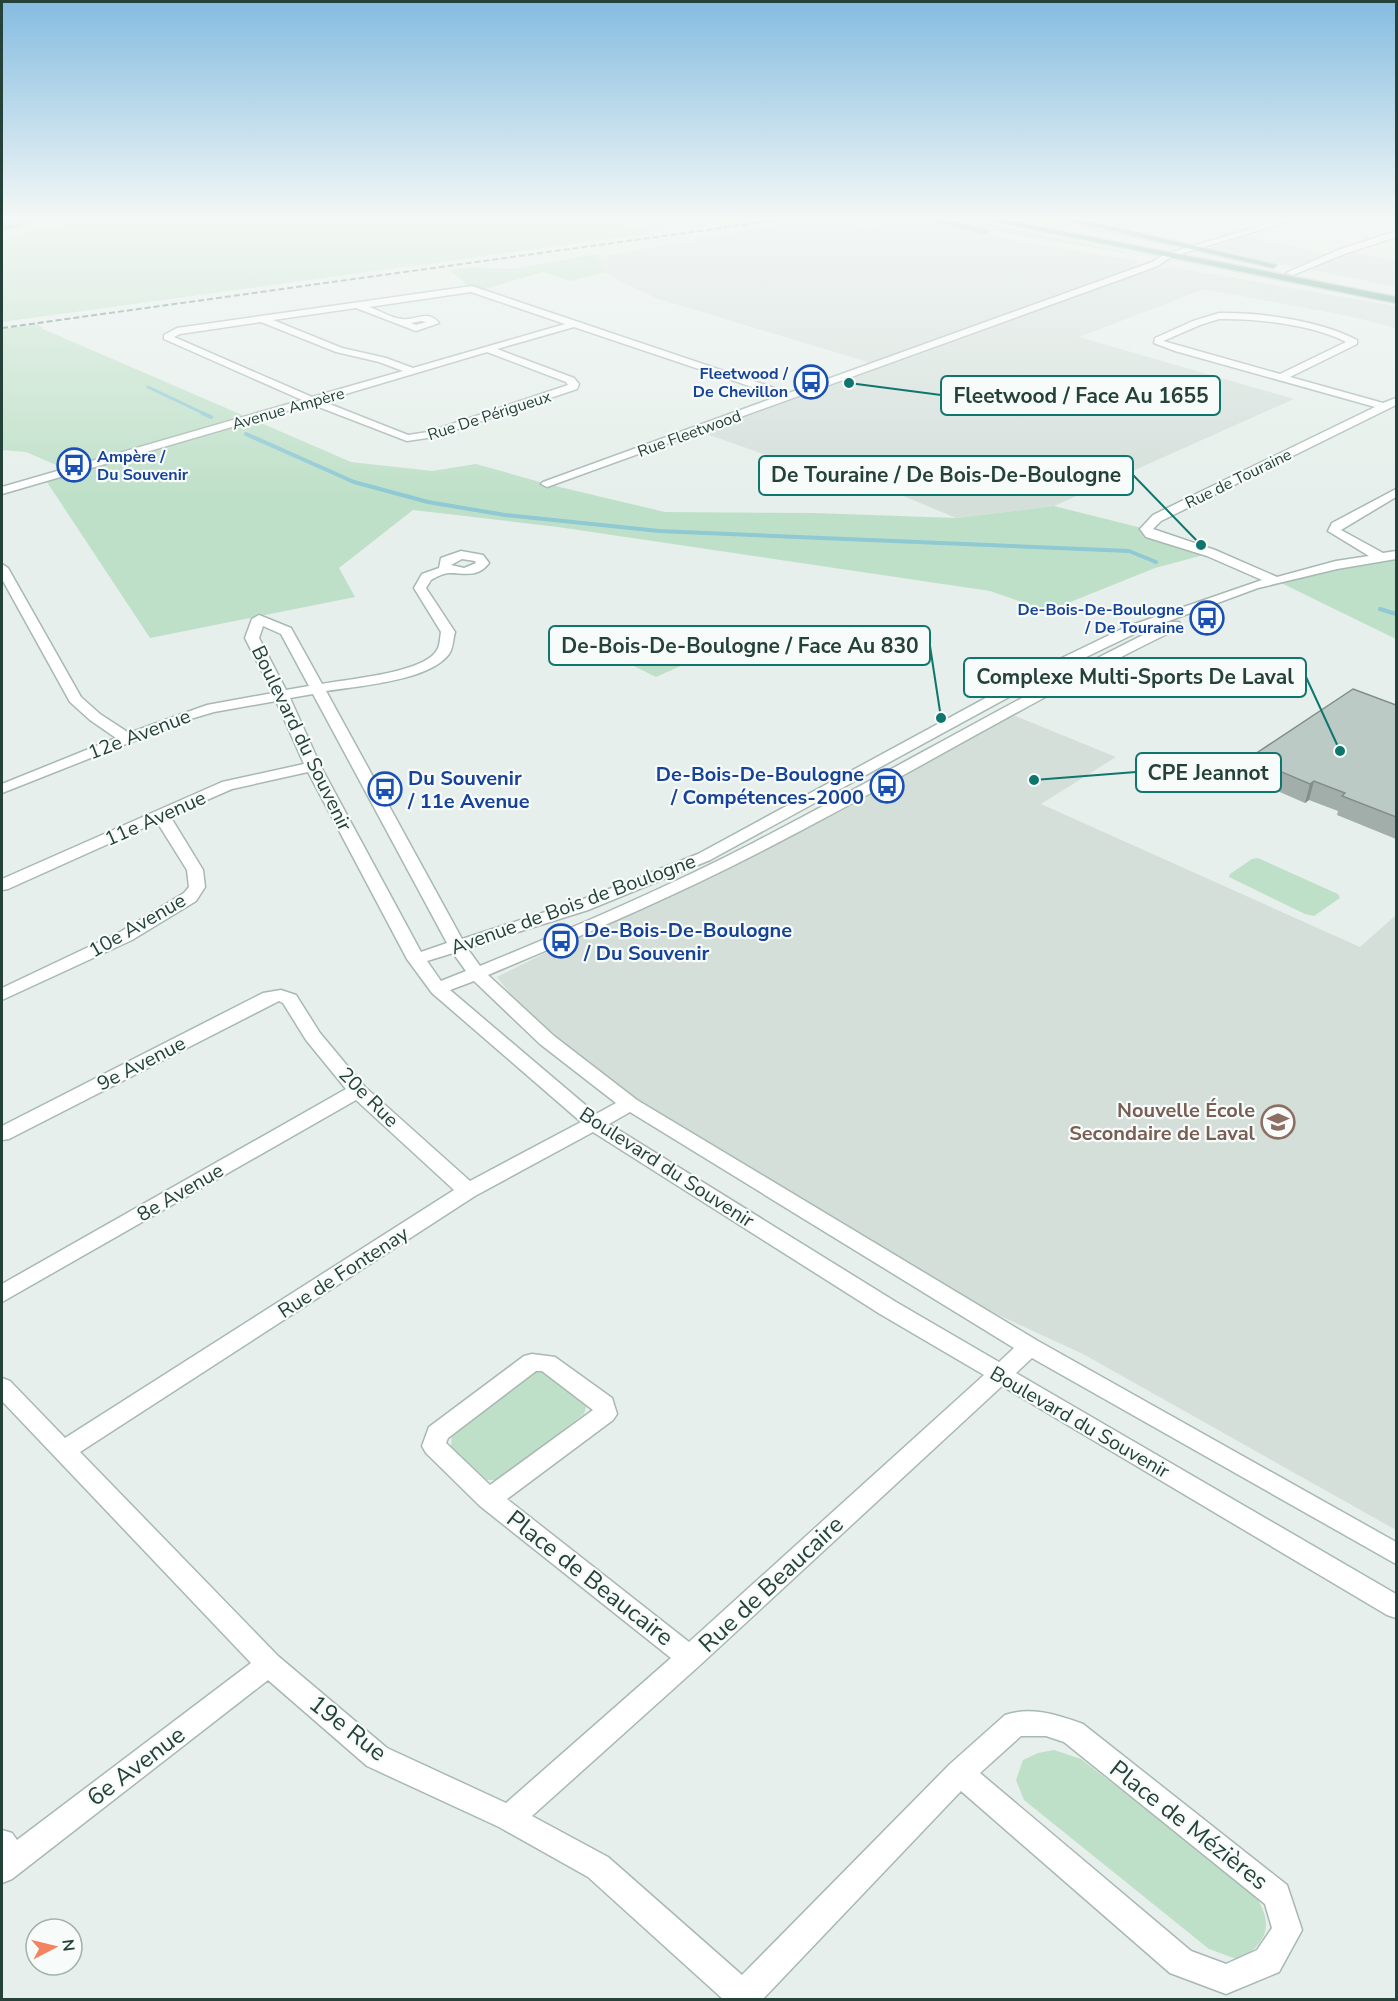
<svg xmlns="http://www.w3.org/2000/svg" width="1398" height="2001" viewBox="0 0 1398 2001" font-family="'Nunito Sans',sans-serif">
<rect width="100%" height="100%" fill="#e6efeb"/>
<!-- built -->
<g fill="#d4dfda">
<polygon points="2,216 88,216 90,217 2,236"/>
<polygon points="603,216 765,216 652,232"/>
<polygon points="1075,216 1167,216 1131,229"/>
<polygon points="907,217 1013,240 1138,261 1134,265 1156,270 1171,267 1396,306 1396,328 1349,316 1204,289 1079,337 1294,399 1054,506 956,518 808,456 786,462 695,430 874,364 656,298 614,278 606,272 599,257 754,229 832,218 868,229"/>
<polygon points="1242,236 1282,244 1328,254 1294,267 1212,248"/>
<polygon points="1353,252 1396,261 1396,287 1312,270 1317,266"/>
<polygon points="1003,711 1116,757 1041,804 1360,947 1396,915 1396,1530 1083,1354 959,1297 630,1104 547,1040 497,977 759,847"/>
</g>
<!-- green -->
<g fill="#bfe0c8">
<polygon points="139,216 601,216 653,233 2,322 2,238 80,220"/>
<polygon points="927,216 952,216 1152,257 1015,235"/>
<polygon points="1022,216 1045,216 1174,244 1170,246"/>
<polygon points="597,254 606,272 570,281 543,272 485,289 468,286 450,270 474,267 512,269"/>
<polygon points="38,324 43,329 351,462 432,471 476,464 547,484 665,512 815,513 956,518 1054,506 1146,529 1211,553 1155,568 1048,611 990,591 558,527 413,510 339,568 355,597 150,638 45,479 70,471 26,452 2,450 2,329"/>
<polygon points="1396,555 1396,639 1277,581 1380,557"/>
<polygon points="679,637 712,652 656,677 624,661"/>
<polygon points="1258,858 1338,894 1340,898 1314,916 1305,914 1229,877 1230,874 1252,859"/>
<polygon points="544,1370 587,1404 584,1414 499,1480 487,1480 451,1447 452,1434 532,1373"/>
<path d="M1054,1750L1081,1759L1253,1891C1273,1923 1271,1940 1239,1960L1209,1949L1024,1800L1016,1780L1023,1760L1038,1753Z"/>
</g>
<g fill="none" stroke-linecap="round" stroke-linejoin="round">
<!-- stream-far1 -->
<polyline stroke="#8ec9d4" stroke-width="3" points="148,387 205,414"/>
<!-- stream -->
<g stroke="#8ec9d4" stroke-width="4">
<polyline points="202,413 211,417"/>
<polyline points="246,434 354,482 428,502 505,515 659,531 1129,551 1156,562"/>
<polyline points="1380,609 1396,614"/>
</g>
<defs>
<g id="minor">
<polygon points="1294,216 1307,216 1180,254 1173,252"/>
<polygon points="1396,231 1396,237 1344,254 1293,275 1286,273 1338,250"/>
<path d="M1165,254L1172,256L1158,266L547,487L541,484L543,482L779,396L574,327L497,349L574,378L579,384L577,389L434,437L407,441L311,404L2,494V487L302,400L164,339V335L177,328L472,286L789,393L1152,262ZM471,292L565,324L413,368L386,358L342,348L273,320L356,308L416,331L439,323C427,309 416,321 402,319C391,318 379,310 369,307ZM421,321L427,322L416,325L411,323ZM261,322L336,352L379,362L403,371L312,397L174,337L180,334ZM487,352L566,382L568,385L428,432L408,435L322,401Z"/>
<path d="M1219,313C1260,312 1321,321 1357,340V344L1290,377L1383,403L1396,398V405L1161,521L1153,529L1215,550L1277,577L1336,561L1369,556L1328,531L1332,523L1396,489V497L1341,530L1383,553L1396,551V559L1337,569L1258,588L1136,633L1051,674L710,860L588,910L467,948L480,966C572,928 664,889 753,843C892,771 1028,691 1169,622H1179L1181,625L1179,628C1037,697 902,779 762,851C673,897 581,936 488,975L554,1036L637,1100L1038,1341L1396,1542V1564L1032,1358L1016,1373L1396,1594V1618L1387,1615L1002,1386L699,1666L532,1816L608,1857L742,1975L950,1764L1005,1715C1031,1706 1058,1715 1083,1724L1287,1885L1302,1930L1279,1972L1226,1994L1170,1973L961,1791L762,2000H724L588,1877L499,1827L367,1766L268,1680L12,1879L2,1883V1830L12,1833L17,1840L251,1663L2,1401V1378L10,1381L65,1438L454,1190L356,1100L2,1302V1284L346,1089L306,1040L283,1003L279,1001L9,1139L2,1140V1126L263,993L281,990L296,995L320,1033L365,1087L470,1181L581,1122L432,993L407,959L308,772L232,789L170,816L203,870L205,887L196,901L132,940L2,1000V988L120,932L184,893L189,887L187,870L157,822L8,889L2,890V879L222,782L304,764L276,701L214,712L187,720L2,793V784L116,738L90,720L70,702L2,579V564L8,568L81,697L100,714L129,733L207,705L273,693L245,638L252,619L259,615L291,628L322,684C347,679 425,673 437,650C440,646 440,637 441,632L414,588L422,574L439,568L441,558L461,551L483,555L489,563C478,578 465,573 449,573C444,573 436,577 431,580L426,588L455,632C453,639 453,649 449,654C429,681 358,686 326,691L462,939L576,902L698,854L1041,668L1126,627L1262,580L1207,556L1146,537L1140,529L1153,515L1375,407L1175,351L1154,343L1155,338L1193,321ZM1219,319C1256,318 1314,325 1346,342L1280,374L1163,341L1200,325ZM462,559L475,561L476,563L464,568L451,565ZM263,626L281,634L309,686L286,690L259,638ZM313,694L447,943L421,952L321,767L290,698ZM453,953L466,971L441,981L427,961ZM474,981L540,1044L616,1103L596,1114L450,990ZM630,1112L1014,1348L999,1362L896,1302L609,1124ZM593,1132L880,1314L984,1375L689,1642L507,1499L613,1420L617,1414L612,1398L555,1357L532,1354L524,1356L429,1427L422,1446L426,1453L480,1506L671,1658L506,1803L387,1748L278,1656L80,1452L475,1196ZM536,1371H542L593,1410L490,1485L446,1443L448,1438ZM1021,1736H1046L1064,1742L1265,1904L1272,1928L1257,1950L1226,1964L1191,1951L980,1773Z"/>
</g>
<g id="major">
<polygon points="914,216 930,216 990,231 986,234"/>
<polygon points="967,216 984,216 1396,297 1396,303"/>
<polygon points="1049,216 1065,216 1277,265 1273,268"/>
</g>
</defs>
<!-- minor casing -->
<use href="#minor" stroke="#a8b8b2" stroke-width="3"/>
<!-- major casing -->
<use href="#major" stroke="#c2cac8" stroke-width="3"/>
<!-- minor -->
<use href="#minor" fill="#fff" fill-rule="evenodd"/>
<!-- major -->
<use href="#major" fill="#6aa596" fill-rule="evenodd"/>
<!-- rail -->
<polyline stroke="#5f7d75" stroke-width="2" stroke-dasharray="6 3" stroke-linecap="butt" points="2,328 807,216"/>
</g>
<!-- wall -->
<polygon fill="#a1aea9" points="1396,705 1396,839 1337,815 1338,811 1309,800 1305,803 1245,777 1249,758"/>
<!-- shaded-wall -->
<g fill="#838d89">
<polygon points="23,216 38,216 39,222 2,231 2,221"/>
<polygon points="1314,781 1309,800 1305,803 1310,784"/>
</g>
<!-- building -->
<g fill="#bbcac4" stroke="#838d89" stroke-width="1.5">
<polygon points="2,216 23,216 2,221"/>
<polygon points="1353,689 1396,705 1396,817 1342,796 1345,793 1314,781 1310,784 1249,758"/>
</g>
<!-- sky -->
<linearGradient id="sky" x2="0" y2="1"><stop stop-color="#84bce0"/><stop offset="0.44" stop-color="#f4f8f6"/><stop offset="1" stop-color="#f4f8f6" stop-opacity="0"/></linearGradient>
<rect width="1398" height="496" fill="url(#sky)"/>
<!-- icons -->
<defs>
<symbol id="bus-ring" viewBox="-11 -11 22 22"><circle r="9.5" fill="#f7fbf9" stroke="#1a4fb4" stroke-width="1.5"/><path d="M-5-6H5V4H4V6H2V4H-2V6H-4V4H-5ZM-3.5-4V0h7V-4ZM-3.5 1.2v1.5H-2V1.2ZM2 1.2v1.5H3.5V1.2Z" fill="#1a4fb4"/></symbol>
<symbol id="school-ring" viewBox="-11 -11 22 22"><circle r="9.5" fill="#f7fbf9" stroke="#8d6e63" stroke-width="1.5"/><path d="M0-5L7-2L0 1L-7-2ZM-4 1L0 2.5L4 1V4Q0 6-4 4Z" fill="#8d6e63"/></symbol>
</defs>
<g fill-rule="evenodd">
<use href="#bus-ring" x="792" y="363" width="38" height="38"/>
<use href="#bus-ring" x="55" y="446" width="38" height="38"/>
<use href="#bus-ring" x="1188" y="599" width="38" height="38"/>
<use href="#bus-ring" x="868" y="767" width="38" height="38"/>
<use href="#bus-ring" x="366" y="770" width="38" height="38"/>
<use href="#bus-ring" x="542" y="922" width="38" height="38"/>
<use href="#school-ring" x="1259" y="1103" width="38" height="38"/>
</g>
<g text-anchor="middle" stroke-width="4.5" stroke-linejoin="round" paint-order="stroke">
<!-- far-transit labels -->
<g font-size="16" font-weight="bold" fill="#164399" stroke="#f7fbf9" text-anchor="end">
<text x="788" y="379">Fleetwood /<tspan x="788" dy="18">De Chevillon</tspan></text>
<text x="97" y="462" text-anchor="start">Ampère /<tspan x="97" dy="18">Du Souvenir</tspan></text>
<text x="1184" y="615">De-Bois-De-Boulogne<tspan x="1184" dy="18">/ De Touraine</tspan></text>
</g>
<!-- far-street labels -->
<g font-size="16" fill="#24423a" stroke="#f7fbf9">
<text transform="translate(288 408) rotate(-16)" y="6">Avenue Ampère</text>
<text transform="translate(489 415) rotate(-18)" y="6">Rue De Périgueux</text>
<text transform="translate(689 433) rotate(-20)" y="6">Rue Fleetwood</text>
<text transform="translate(1238 478) rotate(-26)" y="6">Rue de Touraine</text>
</g>
<!-- street labels -->
<g font-size="20" fill="#24423a" stroke="#f7fbf9">
<text transform="translate(139 734) rotate(-21)" y="7">12e Avenue</text>
<text transform="translate(302 738) rotate(64)" y="7">Boulevard du Souvenir</text>
<text transform="translate(155 818) rotate(-24)" y="7">11e Avenue</text>
<text transform="translate(573 904) rotate(-20)" y="7">Avenue de Bois de Boulogne</text>
<text transform="translate(137 925) rotate(-30)" y="7">10e Avenue</text>
<text transform="translate(141 1063) rotate(-27)" y="7">9e Avenue</text>
<text transform="translate(369 1097) rotate(45)" y="7">20e Rue</text>
<text transform="translate(667 1167) rotate(33)" y="7">Boulevard du Souvenir</text>
<text transform="translate(180 1192) rotate(-30)" y="7">8e Avenue</text>
<text transform="translate(343 1272) rotate(-33)" y="7">Rue de Fontenay</text>
<text transform="translate(1080 1422) rotate(30)" y="7">Boulevard du Souvenir</text>
</g>
<!-- transit labels -->
<g font-size="20" font-weight="bold" fill="#164399" stroke="#f7fbf9" text-anchor="start">
<text x="864" y="781" text-anchor="end">De-Bois-De-Boulogne<tspan x="864" dy="23">/ Compétences-2000</tspan></text>
<text x="408" y="785">Du Souvenir<tspan x="408" dy="23">/ 11e Avenue</tspan></text>
<text x="584" y="937">De-Bois-De-Boulogne<tspan x="584" dy="23">/ Du Souvenir</tspan></text>
</g>
<!-- education labels -->
<g font-size="20" font-weight="bold" fill="#785e54" stroke="#f7fbf9" text-anchor="end">
<text x="1255" y="1117">Nouvelle École<tspan x="1255" dy="23">Secondaire de Laval</tspan></text>
</g>
<!-- near-street labels -->
<g font-size="24" fill="#24423a" stroke="#f7fbf9">
<text transform="translate(590 1578) rotate(38)" y="8">Place de Beaucaire</text>
<text transform="translate(771 1584) rotate(-43)" y="8">Rue de Beaucaire</text>
<text transform="translate(348 1728) rotate(38)" y="8">19e Rue</text>
<text transform="translate(136 1766) rotate(-37)" y="8">6e Avenue</text>
<text transform="translate(1189 1825) rotate(38)" y="8">Place de Mézières</text>
</g>
</g>
<!-- callouts -->
<path fill="none" stroke="#0f766e" stroke-width="2" d="M849 383L941 395M1201 545L1133 475M941 718L930 646M1340 751L1306 677M1034 780L1136 772"/>
<g fill="#0f766e" stroke="#f7fbf9" stroke-width="2">
<circle cx="849" cy="383" r="6"/>
<circle cx="1201" cy="545" r="6"/>
<circle cx="941" cy="718" r="6"/>
<circle cx="1340" cy="751" r="6"/>
<circle cx="1034" cy="780" r="6"/>
</g>
<g fill="#f7fbf9" stroke="#0f766e" stroke-width="2">
<rect x="941" y="376" width="279" height="39" rx="6"/>
<rect x="759" y="456" width="374" height="39" rx="6"/>
<rect x="549" y="626" width="381" height="39" rx="6"/>
<rect x="964" y="658" width="342" height="39" rx="6"/>
<rect x="1136" y="753" width="145" height="39" rx="6"/>
</g>
<g font-size="21" text-anchor="middle" font-weight="bold" fill="#24423a">
<text x="1081" y="403">Fleetwood / Face Au 1655</text>
<text x="946" y="482">De Touraine / De Bois-De-Boulogne</text>
<text x="740" y="653">De-Bois-De-Boulogne / Face Au 830</text>
<text x="1135" y="684">Complexe Multi-Sports De Laval</text>
<text x="1208" y="780">CPE Jeannot</text>
</g>
<!-- border -->
<rect width="1398" height="2001" fill="none" stroke="#24423a" stroke-width="6"/>
<!-- north arrow -->
<g transform="translate(54 1947) rotate(83)"><circle r="28" fill="#f7fbf9" stroke="#a3b1ad" stroke-width="1.5"/>
<path d="M0-4.5L10 22L0 15L-10 22Z" fill="#f4845f"/>
<text y="-9" font-size="16" font-weight="bold" text-anchor="middle" fill="#24423a">N</text>
</g>
</svg>
